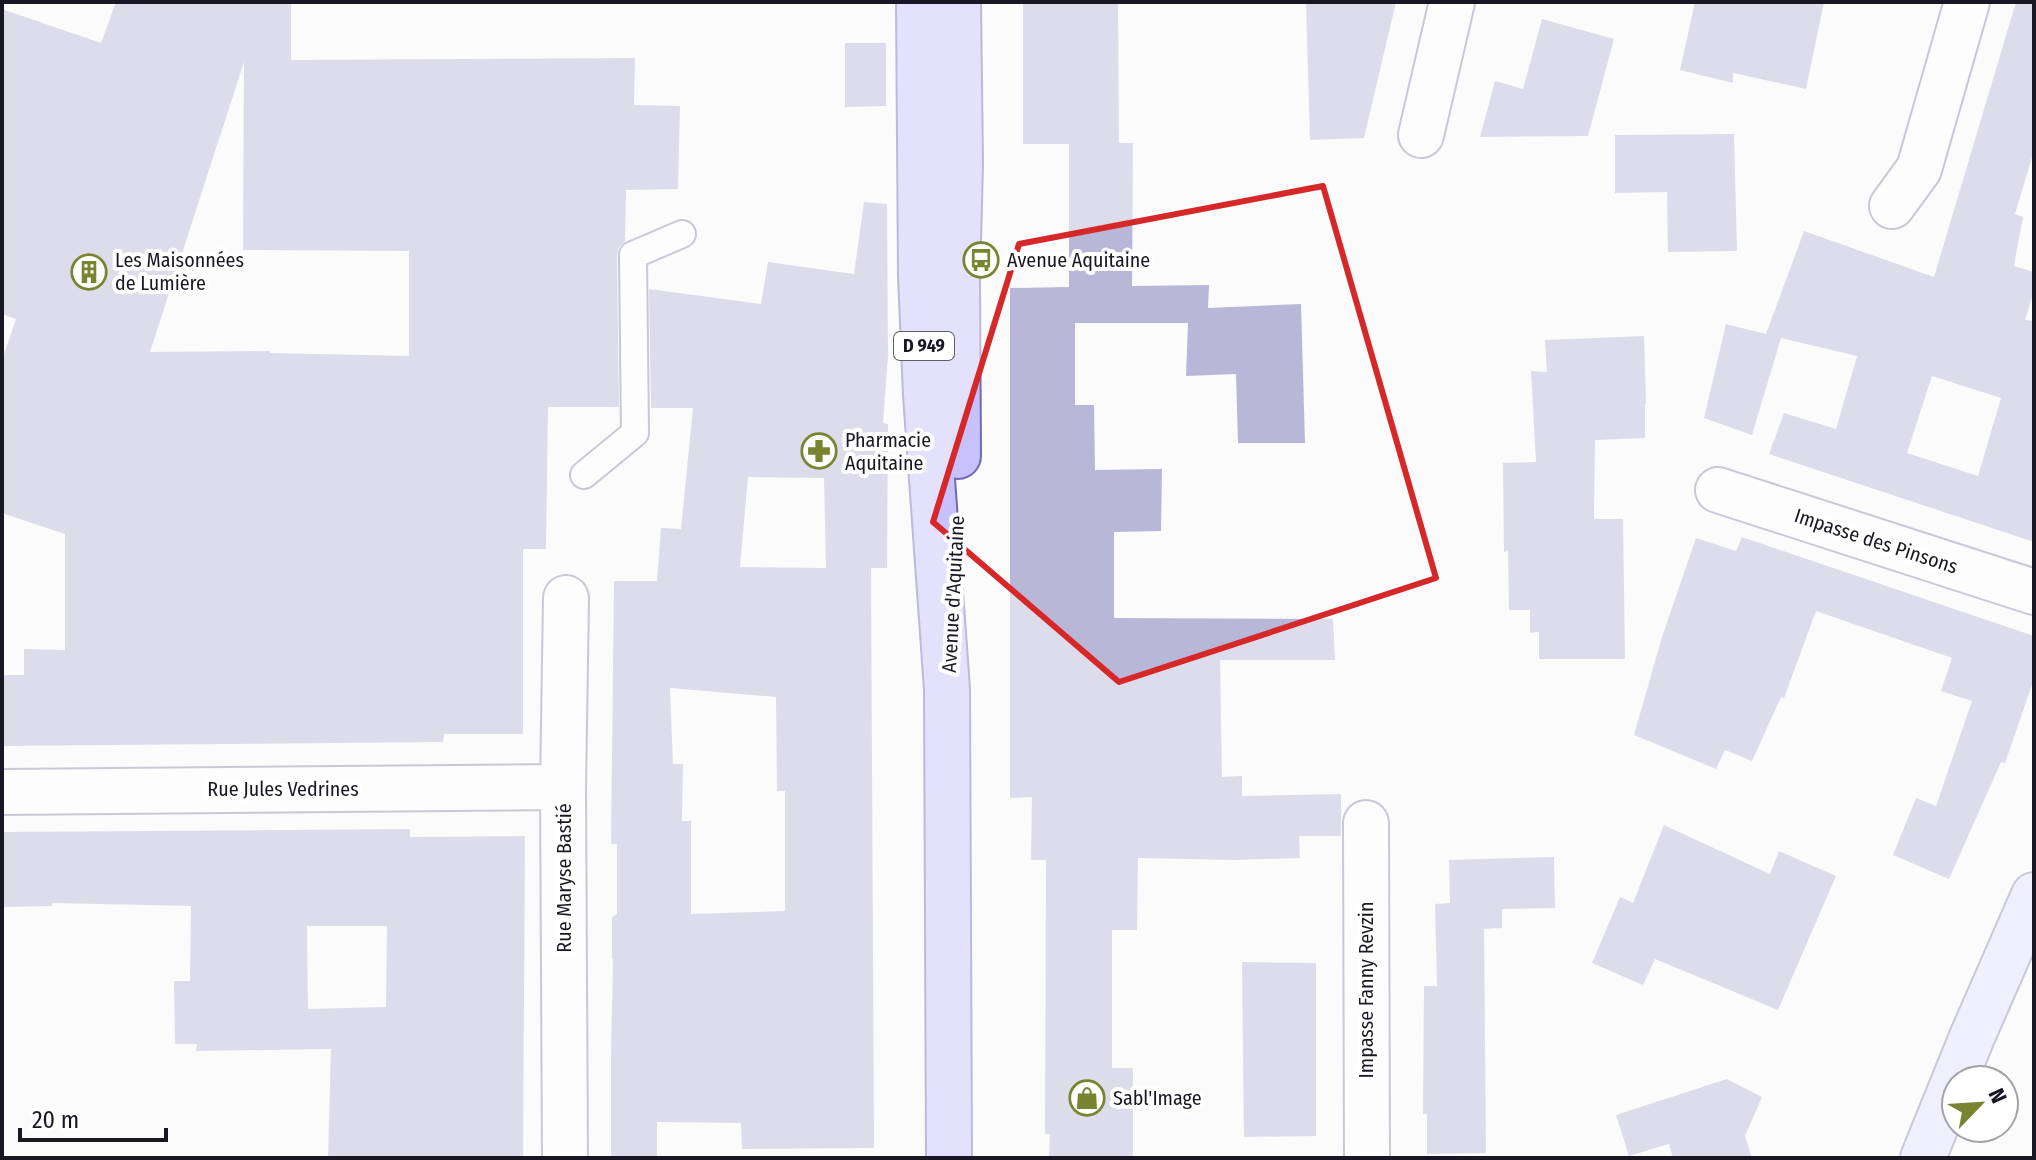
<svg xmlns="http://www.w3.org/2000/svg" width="2036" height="1160" viewBox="0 0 2036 1160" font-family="'Fira Sans Condensed',sans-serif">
<rect width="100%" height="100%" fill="#fbfbfb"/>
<!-- building -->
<g fill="#b8b7d8" fill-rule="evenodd">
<path d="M116,2H291V60L635,58L634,105L680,106L678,189L626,190L625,241L619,247L617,255L619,407H548L546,549H523V734H444L443,742L2,746V675H24V649L65,650V534L2,513V360L16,319L2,314V9L101,43ZM244,62L243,250L409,251V356L270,353V351L150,352Z"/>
<polygon points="1023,2 1083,2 1083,4 1118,4 1119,143 1133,143 1132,286 1209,285 1208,308 1301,304 1305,443 1238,443 1236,374 1186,376 1188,323 1075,323 1075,405 1094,405 1095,470 1162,469 1161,531 1114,532 1114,618 1333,619 1335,660 1220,660 1222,777 1242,776 1242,796 1341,794 1341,836 1299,836 1300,858 1233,860 1138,858 1137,930 1112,930 1112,1068 1133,1068 1133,1158 1049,1158 1050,1134 1045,1134 1046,860 1031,860 1032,797 1010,798 1010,288 1069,287 1069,144 1023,144"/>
<polygon points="1306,2 1396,2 1364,138 1310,140"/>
<polygon points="1695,2 1824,2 1806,89 1733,73 1733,83 1680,70"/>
<path d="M2016,2H2034V151L2015,214L2023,217L2014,266L2034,272V291L2025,320L2034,321V542L1769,454L1784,413L1836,429L1857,356L1781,338L1752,435L1704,418L1726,324L1766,334L1804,231L1934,277ZM1932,376L2001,398L1978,476L1907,453Z"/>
<polygon points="1542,19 1614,39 1588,136 1480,137 1495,81 1523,89"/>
<polygon points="845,43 886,43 886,106 845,107"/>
<polygon points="1734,134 1737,251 1668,252 1667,192 1615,193 1615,135"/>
<path d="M864,202L887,204L888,356L883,423L888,424L887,568H871L874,1148L742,1149L741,1123L657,1122V1158H611V1056L613,959H612V917L617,914V844H611L614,581H657L661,528L681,529L693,408H651L649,289L761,304L768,262L854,274ZM748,477L824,478L826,568L740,567ZM670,688L776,697L777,791H785V911L691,914V821H682L683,764H673Z"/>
<polygon points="1644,336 1646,404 1645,404 1645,438 1595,440 1594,519 1623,519 1625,659 1539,659 1539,632 1530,633 1530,610 1509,610 1508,551 1504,552 1503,463 1536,462 1531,371 1547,372 1545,340"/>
<polygon points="1742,537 2034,636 2034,679 2014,737 2005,763 2001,762 1949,879 1893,855 1916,798 1936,806 1972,701 1941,691 1952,658 1816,611 1784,698 1781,697 1752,761 1725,750 1716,769 1634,735 1662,637 1696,538 1736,551"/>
<polygon points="1664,825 1770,874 1779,851 1836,876 1778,1010 1655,959 1643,985 1592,963 1620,897 1633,903"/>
<path d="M410,829V837L525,836L523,1158H328L331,1049L196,1051L197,1044H175L174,981H190L191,906L52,903V906L2,907V832ZM307,926H387L386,1007L308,1009Z"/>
<polygon points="1554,857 1555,908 1502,909 1502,928 1484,929 1486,1153 1427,1154 1427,1114 1423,1114 1424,986 1437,986 1435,904 1450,903 1449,860"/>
<polygon points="1242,962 1316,963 1316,1136 1244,1137"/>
<polygon points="1727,1079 1762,1097 1745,1136 1752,1158 1673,1158 1669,1144 1629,1156 1616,1115"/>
</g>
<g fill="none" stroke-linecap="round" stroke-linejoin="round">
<defs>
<polyline id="lane" points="584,475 635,433 633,255 682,234"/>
<g id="street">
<polyline points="1421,135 1452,2"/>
<polyline points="1892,206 1919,169 1967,2"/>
<polyline points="1718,490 2034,592"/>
<polyline points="2,792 563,787"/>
<polyline points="1366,823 1367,1158"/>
<polyline points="565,1158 563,787 566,598"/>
</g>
<polyline id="secondary" points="1923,1158 1972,1037 2034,895"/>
<g id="primary">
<polyline points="919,2 921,275 926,395 947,689 949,1158"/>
<polyline points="958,2 960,163 957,282 958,456"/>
</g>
</defs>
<!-- lane casing -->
<use href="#lane" stroke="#8d8bab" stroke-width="30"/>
<!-- street casing -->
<use href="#street" stroke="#8d8bab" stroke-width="48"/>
<!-- secondary casing -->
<use href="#secondary" stroke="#8d8bab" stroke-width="48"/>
<!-- primary casing -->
<use href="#primary" stroke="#726ab0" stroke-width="48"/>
<!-- lane -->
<use href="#lane" stroke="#fff" stroke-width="26"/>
<!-- street -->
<use href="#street" stroke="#fff" stroke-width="44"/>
<!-- secondary -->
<use href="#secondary" stroke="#e3e0fe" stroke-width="44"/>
<!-- primary -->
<use href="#primary" stroke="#c7c1fd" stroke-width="44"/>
</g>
<!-- marked area -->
<path d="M0 0H2036V1160H0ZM1323,186L1436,578L1119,682L933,522L1019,244Z" fill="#fbfbfb" fill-opacity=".55" fill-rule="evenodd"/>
<path fill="none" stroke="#d62828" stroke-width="6" stroke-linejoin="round" d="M1323,186L1436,578L1119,682L933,522L1019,244Z"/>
<!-- icons -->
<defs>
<symbol id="bus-ring" viewBox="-11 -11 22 22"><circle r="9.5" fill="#fff" stroke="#798430" stroke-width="1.5"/><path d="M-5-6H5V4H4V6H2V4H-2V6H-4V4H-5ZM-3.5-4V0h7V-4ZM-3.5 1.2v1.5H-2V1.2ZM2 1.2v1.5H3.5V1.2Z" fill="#798430"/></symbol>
<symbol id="building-ring" viewBox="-11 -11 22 22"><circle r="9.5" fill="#fff" stroke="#798430" stroke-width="1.5"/><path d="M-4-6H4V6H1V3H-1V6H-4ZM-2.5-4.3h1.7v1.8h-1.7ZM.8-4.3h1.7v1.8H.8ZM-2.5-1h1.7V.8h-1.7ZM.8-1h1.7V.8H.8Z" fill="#798430"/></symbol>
<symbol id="pharmacy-ring" viewBox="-11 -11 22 22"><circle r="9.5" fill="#fff" stroke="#798430" stroke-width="1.5"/><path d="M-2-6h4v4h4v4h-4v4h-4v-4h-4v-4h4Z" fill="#798430"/></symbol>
<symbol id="shop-ring" viewBox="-11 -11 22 22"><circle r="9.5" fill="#fff" stroke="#798430" stroke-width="1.5"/><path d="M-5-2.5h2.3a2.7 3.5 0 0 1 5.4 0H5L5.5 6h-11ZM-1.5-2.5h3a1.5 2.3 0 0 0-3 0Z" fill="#798430"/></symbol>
</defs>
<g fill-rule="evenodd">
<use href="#bus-ring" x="961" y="240" width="40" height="40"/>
<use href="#building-ring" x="69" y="252" width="40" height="40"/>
<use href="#pharmacy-ring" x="799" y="431" width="40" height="40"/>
<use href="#shop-ring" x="1067" y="1078" width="40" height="40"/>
</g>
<g text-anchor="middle" stroke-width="8" stroke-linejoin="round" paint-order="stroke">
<!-- shield labels -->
<rect fill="#fff" stroke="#5d5d65" stroke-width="2" x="894" y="332" width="60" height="28" rx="6"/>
<g font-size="18" font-weight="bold" fill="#181723">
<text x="924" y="352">D 949</text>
</g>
<!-- poi labels -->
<g font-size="20" fill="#181723" stroke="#fff" text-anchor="start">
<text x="115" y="267">Les Maisonnées<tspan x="115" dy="23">de Lumière</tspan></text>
<text x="1007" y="267">Avenue Aquitaine</text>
<text x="845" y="447">Pharmacie<tspan x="845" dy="23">Aquitaine</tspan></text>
<text x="1113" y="1105">Sabl'Image</text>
</g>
<!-- street labels -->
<g font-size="20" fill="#181723" stroke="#fff">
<text transform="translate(1876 541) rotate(18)" y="7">Impasse des Pinsons</text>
<text transform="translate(953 594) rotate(-87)" y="7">Avenue d'Aquitaine</text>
<text x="283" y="796">Rue Jules Vedrines</text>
<text transform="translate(564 878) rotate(-90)" y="7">Rue Maryse Bastié</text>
<text transform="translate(1366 990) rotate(-90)" y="7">Impasse Fanny Revzin</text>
</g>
</g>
<!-- border -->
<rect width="2036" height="1160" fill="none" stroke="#181723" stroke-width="8"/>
<!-- north arrow -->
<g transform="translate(1980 1104) rotate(65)"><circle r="38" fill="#ffffff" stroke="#a3a2a7" stroke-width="2"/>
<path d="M0-6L14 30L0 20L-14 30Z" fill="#798430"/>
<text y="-12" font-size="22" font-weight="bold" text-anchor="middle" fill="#181723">N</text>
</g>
<!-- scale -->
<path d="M20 1128v12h146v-12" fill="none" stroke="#181723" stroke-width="4"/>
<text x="32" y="1128" font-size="24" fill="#181723" stroke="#ffffff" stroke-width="6" paint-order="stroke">20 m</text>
</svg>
